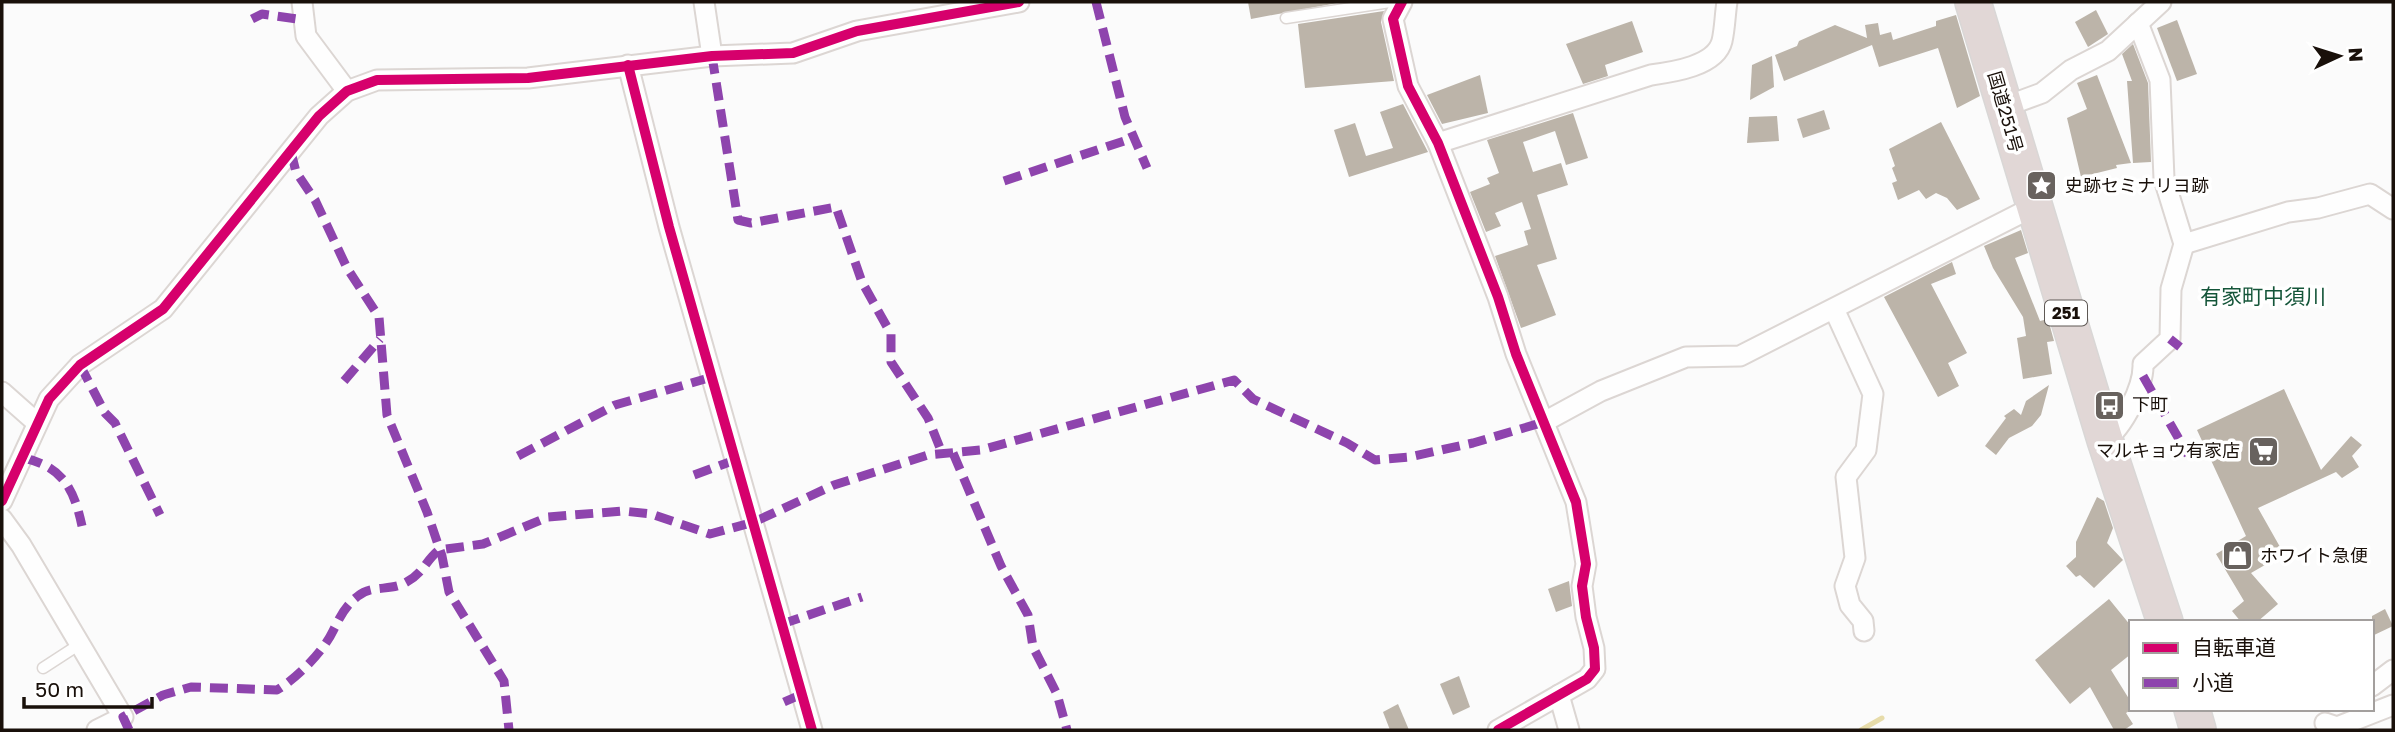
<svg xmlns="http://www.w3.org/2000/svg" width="2395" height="732" viewBox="0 0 2395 732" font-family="'Golos Text','Noto Sans JP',sans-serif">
<rect width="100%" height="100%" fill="#fbfbfb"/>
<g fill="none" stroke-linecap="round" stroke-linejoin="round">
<!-- stream -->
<polyline stroke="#e7dcaa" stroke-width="5" points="1861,730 1882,718"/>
</g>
<!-- building -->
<g fill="#bcb4a9">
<polygon points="1248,2 1343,2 1251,19"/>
<polygon points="2096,10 2108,34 2088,47 2075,22"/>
<polygon points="1384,11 1381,22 1394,81 1305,88 1298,24"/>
<polygon points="1956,15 1980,96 1957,108 1938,48 1879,67 1872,45 1784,81 1775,55 1797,46 1799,41 1835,25 1867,38 1865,25 1878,23 1880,35 1891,32 1893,40 1936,26 1936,21"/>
<polygon points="2177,20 2197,74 2177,81 2157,28"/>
<polygon points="1632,21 1643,52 1605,65 1608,76 1583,84 1566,44"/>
<polygon points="2133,44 2148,83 2151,162 2133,163 2127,81 2132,81 2122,54"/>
<polygon points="1772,56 1774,87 1750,100 1752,65"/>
<polygon points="1480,75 1488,113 1442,124 1427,95"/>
<polygon points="2097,75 2131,163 2116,165 2117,168 2081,177 2067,118 2087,109 2077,83"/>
<polygon points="1403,104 1428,152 1349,177 1334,130 1355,123 1366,156 1393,148 1380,112"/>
<polygon points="1824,110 1830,129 1803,138 1797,119"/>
<polygon points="1573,113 1588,158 1566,165 1555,131 1523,142 1533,172 1561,163 1568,185 1537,195 1557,259 1537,265 1556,315 1521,328 1495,256 1528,245 1524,231 1531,229 1522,202 1495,213 1501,226 1486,232 1470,192 1490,184 1487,178 1499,173 1487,140"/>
<polygon points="1777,116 1779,141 1747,143 1749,117"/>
<polygon points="1941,122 1980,199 1957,210 1947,198 1936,193 1926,199 1919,190 1898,200 1892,183 1897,181 1892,168 1895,166 1889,149"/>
<polygon points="2021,230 2028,253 2015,258 2040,321 2048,319 2054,341 2047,342 2052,374 2023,379 2017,338 2026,336 2023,317 1993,268 1984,246"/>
<polygon points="1952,262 1956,274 1931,284 1967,353 1948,363 1959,386 1938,397 1884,297"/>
<polygon points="2049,385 2041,415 2032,426 2009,438 1996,455 1985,446 2006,418 2004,416 2014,409 2021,415 2026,401"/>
<polygon points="2284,389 2321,470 2351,436 2362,445 2352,456 2359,467 2342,478 2336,472 2258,508 2284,554 2251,573 2278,604 2257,622 2241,622 2232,611 2244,601 2216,554 2246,536 2197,430"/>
<polygon points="2097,497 2104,501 2113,528 2107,543 2123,560 2094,588 2080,575 2076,577 2066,566 2076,557 2076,542"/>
<polygon points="1569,581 1572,606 1556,612 1548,589"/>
<polygon points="2109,599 2131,626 2131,654 2111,670 2131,702 2132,709 2126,713 2133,724 2124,730 2114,730 2090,687 2070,704 2035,660"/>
<polygon points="2385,609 2393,626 2372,636 2372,616"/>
<polygon points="1459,676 1470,707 1453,715 1440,684"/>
<polygon points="1398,704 1409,730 1390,730 1383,712"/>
</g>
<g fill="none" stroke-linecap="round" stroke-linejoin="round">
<defs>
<g id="lane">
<polyline points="1286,18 1390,2"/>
<polyline points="43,668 80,644"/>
</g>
<g id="street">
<polyline points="302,2 306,36 347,91"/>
<polyline points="704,2 712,56"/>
<polyline points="1402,2 1393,19 1408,86 1438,143 1498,297 1516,354 1576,502 1586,564 1582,586 1586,617 1594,648 1595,669 1587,679 1498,730"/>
<polyline points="628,65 669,227 812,730"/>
<polyline points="2004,107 2042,93 2071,70 2108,51 2161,2"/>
<path d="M1438,143L1651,75C1673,72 1716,66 1722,41C1725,28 1725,14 1727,2"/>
<polyline points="2184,244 2288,212 2318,208 2370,194 2393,209"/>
<polyline points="1834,309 1873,394 1866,450 1846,477 1855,558 1845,586 1850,605 1863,621 1864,631"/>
<polyline points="2,392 37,423"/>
<polyline points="1544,422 1601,391 1686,357 1740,356 2033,207"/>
<path d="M2105,440C2123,427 2144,387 2143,364L2170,339L2171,289L2184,244L2164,179L2160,80L2138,23"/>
<polyline points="2,501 49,399 80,365 163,309 319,116 347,91 377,80 528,78 712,56 793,53 857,31 1019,2"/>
<polyline points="2,519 21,545 123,717 97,730"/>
<polyline points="2372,686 2393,670"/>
<polyline points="1559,695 1569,730"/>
<polyline points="2325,723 2337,727 2393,705"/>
</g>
<g id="highway">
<polyline points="1973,2 2105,440 2165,622"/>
<polyline points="2192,709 2198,730"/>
</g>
</defs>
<!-- lane casing -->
<use href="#lane" stroke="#dcd6d3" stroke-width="13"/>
<!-- street casing -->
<use href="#street" stroke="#dcd6d3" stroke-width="23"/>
<!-- highway casing -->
<use href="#highway" stroke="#d9d7d6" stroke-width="38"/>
<!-- lane -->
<use href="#lane" stroke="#fefefe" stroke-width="10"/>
<!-- street -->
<use href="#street" stroke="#fefefe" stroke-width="19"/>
<!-- highway -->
<use href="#highway" stroke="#e1d7d6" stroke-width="35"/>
<!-- quiet -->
<g stroke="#8e44ad" stroke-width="9" stroke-dasharray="18 9" stroke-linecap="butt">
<polyline points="1096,2 1125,117 1147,168"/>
<polyline points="252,19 262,14 304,20"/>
<polyline points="712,56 738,220 751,223 836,207 862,282 891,334 891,362 928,418 942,453"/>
<polyline points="291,152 296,172 315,200 347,268 379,317 387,415 427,512 442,556 449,592 504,681 509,730"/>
<polyline points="1004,181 1133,138"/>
<polyline points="2170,339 2180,347"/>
<polyline points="80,365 105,413 115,423 160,515"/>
<polyline points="2143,376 2188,455"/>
<polyline points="344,381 380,339"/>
<polyline points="953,453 1001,566 1028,615 1033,647 1057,694 1067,730"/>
<polyline points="518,456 615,405 712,377"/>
<path d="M24,458C63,467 74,489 82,526"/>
<polyline points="694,475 735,460"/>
<polyline points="782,624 862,597"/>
<polyline points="784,702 800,695"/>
<path d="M129,730L123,717L163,695L191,687L277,690C297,678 323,652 333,631C340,617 345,606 358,596C371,585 390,591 405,583C424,573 425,561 439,550L483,544L548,517L623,511L651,514L710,534L754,522L834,485L928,455L981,450L1234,380L1253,399L1347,443L1375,460L1409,457L1473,443L1544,422"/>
</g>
<defs>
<g id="cycleway">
<polyline points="1402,2 1393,19 1408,86 1438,143 1498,297 1516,354 1576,502 1586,564 1582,586 1586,617 1594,648 1595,669 1587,679 1498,730"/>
<polyline points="628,65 669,227 812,730"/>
<polyline points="2,501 49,399 80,365 163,309 319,116 347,91 377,80 528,78 712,56 793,53 857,31 1019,2"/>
</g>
</defs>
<!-- cycleway casing -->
<use href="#cycleway" stroke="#fff" stroke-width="15"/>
<!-- cycleway -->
<use href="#cycleway" stroke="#d6006c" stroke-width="10"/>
</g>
<!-- icons -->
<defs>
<symbol id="sight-square" viewBox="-11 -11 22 22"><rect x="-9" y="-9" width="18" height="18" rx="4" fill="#68625e" stroke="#fff"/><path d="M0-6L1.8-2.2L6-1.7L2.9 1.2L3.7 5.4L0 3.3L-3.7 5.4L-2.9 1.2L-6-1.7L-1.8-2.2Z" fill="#fff"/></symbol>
<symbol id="bus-square" viewBox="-11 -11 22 22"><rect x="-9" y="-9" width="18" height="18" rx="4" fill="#68625e" stroke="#fff"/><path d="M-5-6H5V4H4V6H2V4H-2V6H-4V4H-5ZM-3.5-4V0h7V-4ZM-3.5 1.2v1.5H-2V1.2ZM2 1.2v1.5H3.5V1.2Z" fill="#fff"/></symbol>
<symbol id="supermarket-square" viewBox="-11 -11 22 22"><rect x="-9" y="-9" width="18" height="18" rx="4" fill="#68625e" stroke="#fff"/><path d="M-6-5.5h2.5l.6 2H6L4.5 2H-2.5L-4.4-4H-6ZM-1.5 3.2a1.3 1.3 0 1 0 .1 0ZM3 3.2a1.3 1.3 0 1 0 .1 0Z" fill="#fff"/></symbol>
<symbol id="shop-square" viewBox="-11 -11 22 22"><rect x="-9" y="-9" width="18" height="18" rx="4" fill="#68625e" stroke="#fff"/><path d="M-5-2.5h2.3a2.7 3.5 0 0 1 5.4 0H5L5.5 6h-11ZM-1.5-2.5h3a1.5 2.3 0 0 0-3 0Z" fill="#fff"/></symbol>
</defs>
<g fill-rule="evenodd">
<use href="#sight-square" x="2024" y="168" width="35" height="35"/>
<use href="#bus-square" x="2092" y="388" width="35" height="35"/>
<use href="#supermarket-square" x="2246" y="434" width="35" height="35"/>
<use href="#shop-square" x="2220" y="538" width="35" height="35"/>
</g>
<g text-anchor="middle" stroke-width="7" stroke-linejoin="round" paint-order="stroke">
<!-- shield labels -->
<rect fill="#fff" stroke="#5e5854" stroke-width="2" x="2045" y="300.5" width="42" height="25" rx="5"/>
<g font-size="16" font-weight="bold" fill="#19100a">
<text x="2066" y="319">251</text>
</g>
<!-- street labels -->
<g font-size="18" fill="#19100a" stroke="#fff">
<text transform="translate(2005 112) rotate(74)" y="6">国道251号</text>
</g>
<!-- poi labels -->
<g font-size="18" fill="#19100a" stroke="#fff" text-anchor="start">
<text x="2065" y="192">史跡セミナリヨ跡</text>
<text x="2132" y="411">下町</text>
<text x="2240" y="457" text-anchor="end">マルキョウ有家店</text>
<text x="2260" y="562">ホワイト急便</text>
</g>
<!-- quarter labels -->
<g font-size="21" fill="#145539" stroke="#fff">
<text x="2263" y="304">有家町中須川</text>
</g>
</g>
<!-- border -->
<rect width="2395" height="732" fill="none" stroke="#19100a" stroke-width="7"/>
<!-- legend -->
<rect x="2129" y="620" width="245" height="91" fill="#ffffff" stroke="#a39f9d" stroke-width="2"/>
<rect x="2143" y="643" width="35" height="10" fill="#d6006c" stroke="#a39f9d" stroke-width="2"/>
<text x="2192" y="655" font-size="21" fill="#19100a">自転車道</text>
<rect x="2143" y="678" width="35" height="10" fill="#8e44ad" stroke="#a39f9d" stroke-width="2"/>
<text x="2192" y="690" font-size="21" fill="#19100a">小道</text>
<!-- north arrow -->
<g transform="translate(2339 56) rotate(86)" stroke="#ffffff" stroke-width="5" paint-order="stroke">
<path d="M0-5L12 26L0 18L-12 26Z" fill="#19100a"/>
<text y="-10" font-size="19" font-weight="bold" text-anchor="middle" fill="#19100a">N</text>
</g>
<!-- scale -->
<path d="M24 697v10h128v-10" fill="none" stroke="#19100a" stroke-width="3.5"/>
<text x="35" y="697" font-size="21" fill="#19100a" stroke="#ffffff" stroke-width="5" paint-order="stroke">50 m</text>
</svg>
